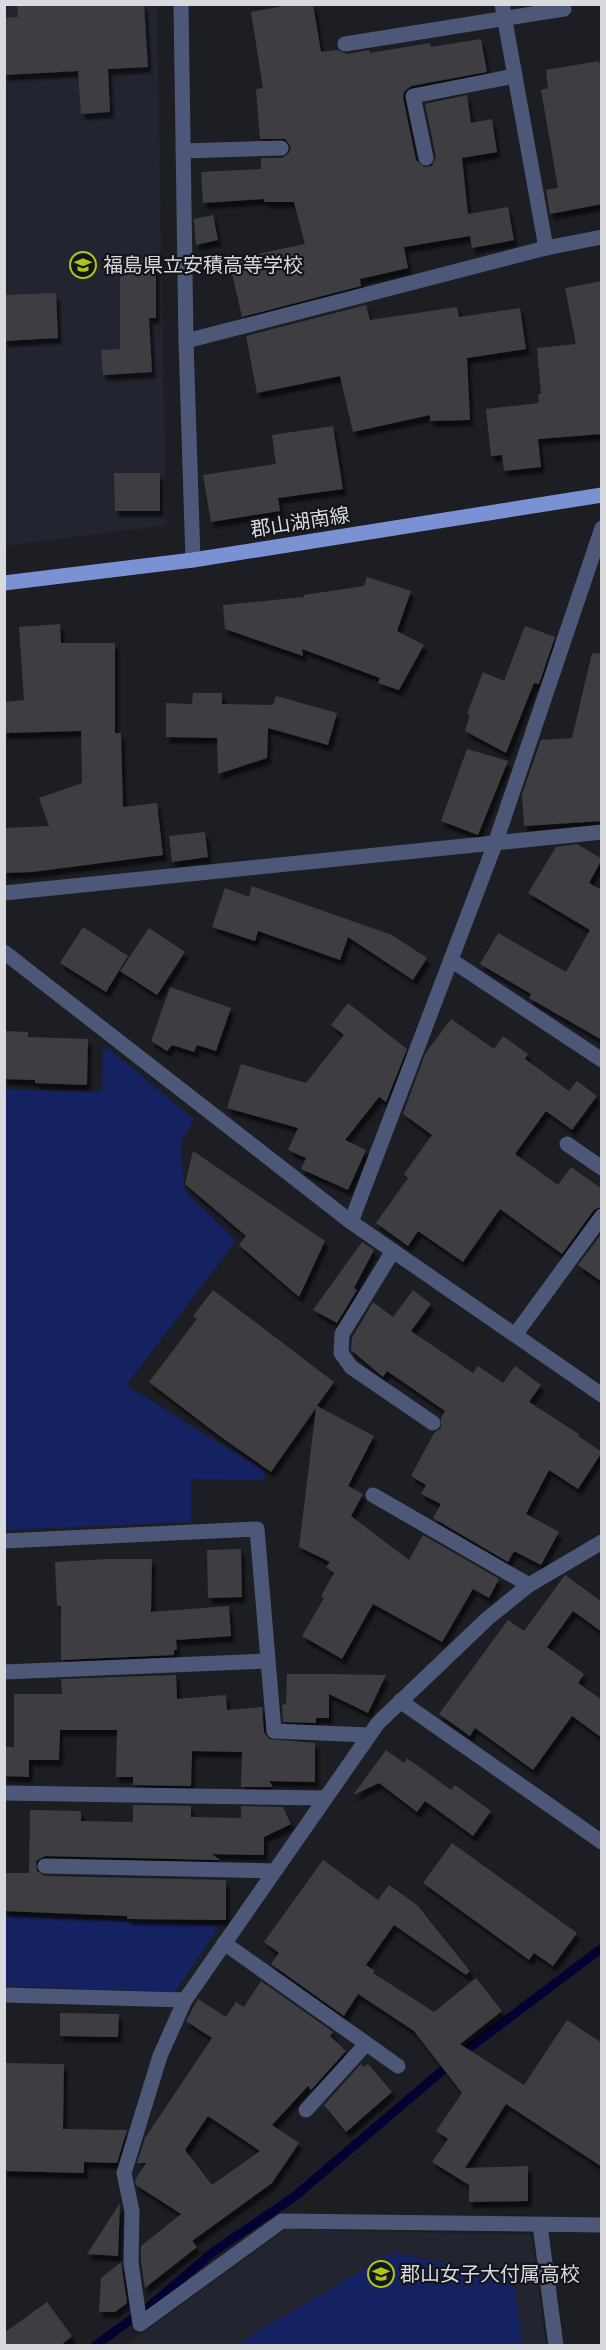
<svg xmlns="http://www.w3.org/2000/svg" width="606" height="2350" viewBox="0 0 606 2350" font-family="Poppins,'Noto Sans JP',sans-serif">
<defs>
<filter id="shadow"><feDropShadow dx="3.5" dy="6" stdDeviation="1.5" flood-color="#0009"/></filter>
</defs>
<rect width="100%" height="100%" fill="#1d1e23"/>
<!-- built -->
<g fill="#222530">
<polygon points="4,5 157,5 166,525 5,546"/>
<polygon points="286,2229 531,2235 546,2345 125,2346"/>
</g>
<!-- green -->
<g fill="#152262">
<polygon points="103,1044 194,1119 181,1142 184,1190 236,1241 126,1385 266,1472 264,1480 191,1479 191,1522 5,1530 5,1089 102,1092"/>
<polygon points="5,1915 220,1925 175,1992 5,1986"/>
<polygon points="393,2252 513,2279 523,2345 235,2345"/>
</g>
<g fill="none" stroke-linecap="round" stroke-linejoin="round">
<!-- stream -->
<polyline stroke="#030032" stroke-width="9" points="95,2346 152,2304 213,2252 294,2197 464,2052 602,1948"/>
</g>
<!-- building -->
<g fill="#3c3e43" fill-rule="evenodd" filter="url(#shadow)">
<polygon points="17,4 144,4 148,67 108,69 110,112 81,114 78,71 4,75 4,18 18,17"/>
<polygon points="294,4 313,4 321,52 337,50 347,54 369,50 370,53 430,43 431,47 481,39 487,72 411,86 404,92 403,98 416,160 424,167 432,166 436,157 425,104 467,95 471,123 492,119 497,152 462,158 468,214 508,207 514,240 472,248 470,236 404,247 408,268 360,279 361,286 242,317 229,260 305,244 294,202 264,202 264,199 203,203 201,172 261,169 261,158 282,158 289,153 291,147 285,139 260,139 256,89 263,88 251,12"/>
<polygon points="599,61 602,77 602,204 550,214 546,190 558,188 541,90 548,88 546,70"/>
<polygon points="213,215 218,240 196,245 194,219"/>
<polygon points="156,260 156,318 149,318 152,372 103,375 101,350 120,349 120,261"/>
<polygon points="602,281 602,434 538,439 541,467 504,471 502,455 491,456 486,409 539,403 538,394 541,394 537,348 576,344 565,288"/>
<polygon points="56,293 58,338 4,341 4,295"/>
<polygon points="366,305 370,320 457,307 459,317 520,308 526,349 467,358 470,420 430,421 430,415 353,432 340,376 257,393 246,336"/>
<polygon points="333,426 343,489 278,498 280,511 211,522 203,475 276,464 272,435"/>
<polygon points="114,473 160,473 160,511 115,511"/>
<polygon points="367,577 411,591 397,631 424,645 399,690 378,683 380,678 302,649 303,656 225,629 223,605 304,597 304,595 364,586"/>
<polygon points="60,624 61,643 115,643 115,733 121,733 123,807 157,803 163,855 32,872 4,873 4,828 49,826 39,798 82,783 81,731 4,733 4,702 24,700 19,627"/>
<polygon points="525,626 555,637 539,684 534,683 506,753 465,731 470,715 467,714 483,672 504,681"/>
<polygon points="592,653 602,654 602,821 524,826 522,794 541,740 572,738"/>
<polygon points="193,693 222,693 222,704 273,705 276,696 337,713 328,745 268,728 267,758 218,774 217,738 166,737 166,703 192,704"/>
<polygon points="467,749 508,761 478,835 441,821"/>
<polygon points="205,832 208,857 172,862 169,836"/>
<polygon points="577,844 602,859 589,883 602,890 602,1040 529,998 531,994 480,964 498,933 566,972 590,930 528,893 556,847"/>
<polygon points="252,886 392,935 427,958 413,980 348,937 340,960 258,931 255,941 212,927 225,888 249,897"/>
<polygon points="83,927 128,956 106,992 60,963"/>
<polygon points="149,928 185,952 157,995 120,971"/>
<polygon points="170,987 231,1008 216,1051 197,1045 194,1052 172,1045 167,1051 151,1041"/>
<polygon points="348,1003 407,1049 386,1102 379,1097 345,1140 366,1150 348,1190 301,1169 306,1158 288,1150 298,1128 227,1108 241,1064 306,1083 344,1035 331,1025"/>
<polygon points="451,1019 494,1049 503,1036 528,1054 525,1059 569,1091 577,1081 597,1096 572,1130 546,1111 515,1154 558,1185 571,1167 602,1189 602,1206 594,1210 562,1254 500,1209 463,1262 418,1231 408,1246 376,1223 408,1178 404,1174 432,1135 403,1114 425,1054"/>
<polygon points="4,1031 28,1032 28,1037 88,1039 87,1085 35,1083 35,1080 4,1079"/>
<polygon points="193,1151 325,1241 299,1297 239,1245 246,1236 185,1184"/>
<polygon points="602,1233 602,1282 578,1265"/>
<polygon points="362,1242 374,1250 354,1288 357,1290 337,1323 313,1310"/>
<polygon points="213,1290 334,1382 317,1406 374,1436 348,1486 363,1494 351,1516 409,1560 423,1535 499,1579 489,1598 473,1589 442,1642 373,1604 342,1659 302,1636 324,1598 321,1596 334,1573 326,1567 330,1562 299,1547 316,1408 271,1472 221,1437 149,1382 197,1319 193,1316"/>
<polygon points="413,1290 431,1304 411,1331 473,1373 478,1366 503,1383 515,1366 541,1385 529,1402 579,1434 578,1436 602,1452 578,1489 549,1470 526,1514 559,1532 541,1565 514,1551 508,1562 433,1518 441,1504 421,1494 426,1485 411,1476 434,1433 441,1428 441,1418 445,1411 387,1371 383,1377 351,1350 352,1338 373,1302 393,1317"/>
<polygon points="241,1549 242,1597 208,1598 207,1550"/>
<polygon points="108,1559 152,1559 151,1612 229,1606 231,1636 176,1640 177,1650 174,1650 174,1655 61,1660 61,1606 57,1606 55,1562"/>
<polygon points="565,1575 602,1602 602,1632 573,1611 547,1647 584,1674 578,1683 602,1700 602,1738 572,1716 533,1770 475,1728 470,1736 439,1714 508,1620 524,1631"/>
<polygon points="287,1674 325,1674 386,1675 368,1713 329,1694 329,1718 316,1718 316,1723 283,1722 282,1705 286,1704"/>
<polygon points="176,1675 177,1699 226,1695 227,1710 262,1707 264,1732 269,1739 315,1743 315,1782 269,1781 273,1787 241,1787 242,1752 192,1751 191,1786 133,1785 133,1777 116,1777 117,1730 60,1730 59,1760 29,1760 29,1777 4,1776 4,1747 14,1747 14,1694 62,1694 61,1679"/>
<polygon points="386,1750 404,1763 407,1758 451,1790 455,1785 491,1811 473,1836 425,1801 417,1812 379,1783 353,1795"/>
<polygon points="133,1805 191,1806 191,1817 241,1818 241,1806 283,1807 291,1824 264,1837 264,1855 212,1854 220,1860 45,1856 36,1861 37,1871 45,1876 226,1880 226,1920 127,1919 127,1916 4,1911 4,1873 29,1873 30,1810 81,1811 81,1821 133,1822"/>
<polygon points="452,1843 577,1933 553,1966 534,1953 529,1960 423,1883"/>
<polygon points="323,1860 378,1900 389,1885 417,1905 470,1971 466,1975 394,1925 366,1965 375,1971 373,1973 434,2012 476,1978 502,2011 460,2044 524,2085 567,2020 602,2043 602,2167 506,2104 465,2168 528,2166 528,2201 469,2202 469,2185 432,2162 448,2139 436,2131 462,2093 414,2031 358,1994 344,2016 271,1964 279,1953 264,1942"/>
<path d="M261,1981L333,2032L330,2036L346,2051L311,2090L308,2086L272,2125L299,2143L272,2183L192,2241L197,2247L145,2288L141,2262V2246L181,2214L136,2185L135,2180L146,2163H137L145,2138L212,2038L186,2021L198,1999L226,2017L236,2002L244,2007ZM208,2116L260,2151L212,2185L185,2150Z"/>
<polygon points="60,2013 119,2014 118,2037 60,2036"/>
<polygon points="4,2063 64,2064 63,2129 127,2130 117,2163 84,2162 84,2173 4,2171"/>
<polygon points="361,2064 364,2067 368,2064 392,2092 346,2132 324,2105"/>
<polygon points="120,2203 118,2256 87,2254"/>
<polygon points="121,2262 127,2303 115,2312 99,2312 101,2278"/>
<polygon points="47,2302 72,2336 60,2346 4,2346 4,2333"/>
</g>
<g fill="none" stroke-linecap="round" stroke-linejoin="round">
<!-- street -->
<g stroke="#4d5879" stroke-width="15">
<polyline points="181,4 186,341 193,560"/>
<polyline points="502,4 546,248"/>
<polyline points="345,44 564,9"/>
<polyline points="183,151 281,148"/>
<polyline points="426,158 413,96 515,76"/>
<polyline points="186,341 546,248 602,237"/>
<polyline points="4,893 602,832"/>
<polyline points="4,952 351,1222 602,1395"/>
<polyline points="451,960 602,1060"/>
<polyline points="567,1144 602,1168"/>
<polyline points="351,1222 495,844 602,528"/>
<polyline points="393,1251 342,1334 341,1353 351,1367 433,1423"/>
<polyline points="515,1335 602,1216"/>
<polyline points="373,1495 529,1585"/>
<polyline points="4,1541 257,1529 274,1731 369,1735"/>
<polyline points="602,1542 529,1585 488,1618 378,1723 185,2000 160,2056 124,2173 132,2211 131,2263 140,2324 282,2221 602,2225"/>
<polyline points="4,1672 268,1661"/>
<polyline points="400,1701 602,1842"/>
<polyline points="4,1793 325,1798"/>
<polyline points="45,1866 274,1871"/>
<polyline points="224,1943 398,2066"/>
<polyline points="4,1995 185,2000"/>
<polyline points="306,2110 366,2044"/>
<polyline points="540,2225 556,2346"/>
</g>
<!-- primary -->
<polyline stroke="#7a91d4" stroke-width="15" points="4,583 193,560 602,495"/>
</g>
<!-- icons -->
<defs>
<symbol id="school-ring" viewBox="-11 -11 22 22"><circle r="9.5" fill="#14151a" stroke="#acc613" stroke-width="1.5"/><path d="M0-5L7-2L0 1L-7-2ZM-4 1L0 2.5L4 1V4Q0 6-4 4Z" fill="#acc613"/></symbol>
</defs>
<g fill-rule="evenodd">
<use href="#school-ring" x="68" y="250" width="30" height="30"/>
<use href="#school-ring" x="366" y="2259" width="30" height="30"/>
</g>
<g text-anchor="middle" stroke-width="4.5" stroke-linejoin="round" paint-order="stroke">
<!-- poi labels -->
<g font-size="20" fill="#d8dadd" stroke="#14151a" text-anchor="start">
<text x="103" y="272">福島県立安積高等学校</text>
<text x="400" y="2281">郡山女子大付属高校</text>
</g>
<!-- street labels -->
<g font-size="20" fill="#d8dadd" stroke="#14151a">
<text transform="translate(300 522) rotate(-9)" y="7">郡山湖南線</text>
</g>
</g>
<!-- border -->
<rect width="606" height="2350" fill="none" stroke="#d8dadd" stroke-width="12"/>
</svg>
